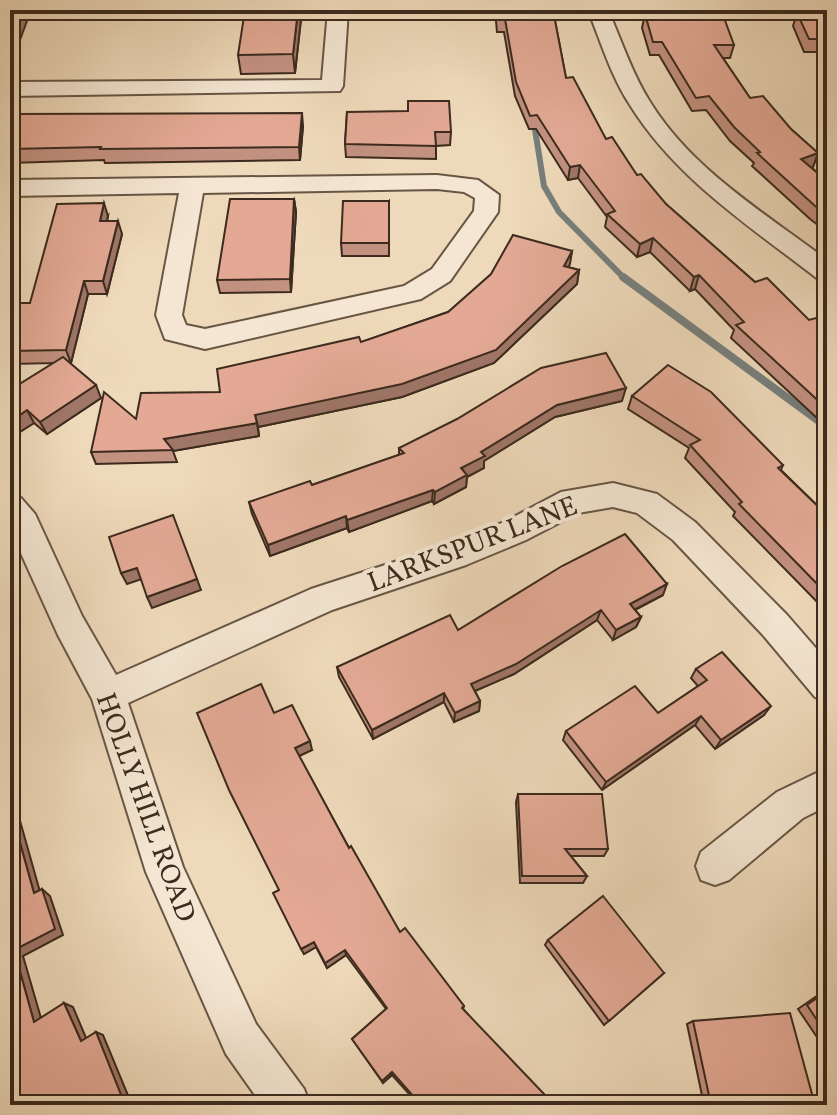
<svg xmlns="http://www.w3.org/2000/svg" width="837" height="1115" viewBox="0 0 837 1115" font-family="Vollkorn,serif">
<rect width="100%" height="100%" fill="#eed9ba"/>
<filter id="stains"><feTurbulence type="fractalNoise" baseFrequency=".0025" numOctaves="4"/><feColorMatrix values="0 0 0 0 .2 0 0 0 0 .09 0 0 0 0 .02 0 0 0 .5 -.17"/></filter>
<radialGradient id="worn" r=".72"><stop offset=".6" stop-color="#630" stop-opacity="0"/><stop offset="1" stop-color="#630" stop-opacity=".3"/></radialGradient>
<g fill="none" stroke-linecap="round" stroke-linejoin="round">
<!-- stream-far1 -->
<polyline stroke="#777f7c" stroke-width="6" points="533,117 544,186 559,212 625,279"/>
<!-- stream -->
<polyline stroke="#777f7c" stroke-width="8" points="623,277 827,427"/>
<defs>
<g id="minor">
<polygon points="328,10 348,10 343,86 340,91 10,96 10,82 322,80"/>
<path d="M588,10H608C622,42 633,76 652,105C694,171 766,214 827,260V282L818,279C751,227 676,179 630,105C611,76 601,42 588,10Z"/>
<path d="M437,175L478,180L499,195L498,212L450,281L421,299L205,349L165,339L156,315L179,193L10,196V180ZM437,189L464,192L475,198L474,211L432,269L404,286L205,329L186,325L182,315L203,193Z"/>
<polygon points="613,483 657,494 695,522 787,615 827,661 827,702 815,697 763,635 673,540 637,513 613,507 578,513 526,540 466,565 332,610 128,703 183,867 256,1024 304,1089 310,1105 262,1105 226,1054 146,872 92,699 58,635 10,529 10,494 21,498 35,514 82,616 116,675 311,589 447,545 504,522 561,492"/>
<polygon points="827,768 827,806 803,818 729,880 715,885 701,880 696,866 701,852 777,792"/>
</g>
</defs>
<!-- minor casing -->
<use href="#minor" stroke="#685645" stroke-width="4"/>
<!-- minor -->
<use href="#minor" fill="#f4e6d2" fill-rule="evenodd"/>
</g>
<!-- wall -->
<g fill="#c39180" stroke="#3c2b1e" stroke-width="2">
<polygon points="302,10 295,73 241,74 238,55"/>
<polygon points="495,10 553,10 566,78 606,139 637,175 666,204 755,282 809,320 827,329 827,415 818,419 731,338 734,330 695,289 690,291 650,252 637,257 605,227 607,217 578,178 568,180 536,129 529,129 515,96 504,32 497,32"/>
<polygon points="797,13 827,13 827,52 804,52 793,26"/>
<polygon points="645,14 734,45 730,58 723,58 750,98 791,129 818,153 813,167 811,167 827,181 827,232 810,219 752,166 754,163 730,141 706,110 692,111 659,55 650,55 642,28"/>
<polygon points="347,112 451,132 450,145 436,146 436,159 346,157 345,144"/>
<polygon points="10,114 303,126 300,160 105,163 104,160 10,163"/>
<polygon points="294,199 296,212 291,292 220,293 217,280"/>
<polygon points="389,201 389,256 342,256 341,243"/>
<polygon points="108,216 107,221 122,234 107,294 88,294 71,363 69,363 101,398 47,434 34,423 15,435 10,430 10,390 54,363 10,364 10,303 30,303"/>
<polygon points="572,251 568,267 579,270 577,284 494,363 402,397 258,427 259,436 173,451 177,462 96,464 91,452 136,419 220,392 448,312"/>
<polygon points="632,396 783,465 781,470 827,515 827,612 733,516 735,512 685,458 689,448 628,409"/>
<polygon points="622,401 555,417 484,461 484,468 467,477 466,487 434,504 432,501 349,532 347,528 270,556 252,514 249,502 312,485 399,455 399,448"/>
<polygon points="663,595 635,610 641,617 636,627 613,640 597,620 514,674 475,691 480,701 479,711 454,722 444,702 373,739 339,677 337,667 458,630"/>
<polygon points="696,669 764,715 715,749 695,725 602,790 563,740 566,731 658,713 698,686 691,678"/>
<polygon points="274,713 312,750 299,756 349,848 400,932 464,1006 463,1009 542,1098 550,1105 419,1105 392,1075 383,1083 352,1039 386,1009 346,955 327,968 316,947 304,954 279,890"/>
<polygon points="518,794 608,849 604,856 571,856 587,876 583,883 520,883 516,802"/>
<polygon points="548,940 664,973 604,1025 545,945"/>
<polygon points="827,989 827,1052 798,1009"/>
<polygon points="693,1021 815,1105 704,1105 687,1024"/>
</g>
<!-- shaded-wall -->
<g fill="#9f7668" stroke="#3c2b1e" stroke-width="2">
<polygon points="22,10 31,10 10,67 10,40"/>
<polygon points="298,10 302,10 295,73 293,54"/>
<polygon points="302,113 303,126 300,160 299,147"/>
<polygon points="818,153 813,167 796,172 801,159"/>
<polygon points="580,165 578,178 568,180 570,167"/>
<polygon points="294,199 296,212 291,292 290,279"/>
<polygon points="104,203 108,216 104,234 100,221"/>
<polygon points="118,221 122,234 107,294 103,281"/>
<polygon points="653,238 650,252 637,257 640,244"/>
<polygon points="572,251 570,264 562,280 564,266"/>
<polygon points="579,270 577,284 494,363 402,397 258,427 255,415"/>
<polygon points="699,275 695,289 690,291 694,277"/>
<polygon points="84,281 88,294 71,363 66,350"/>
<polygon points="96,385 101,398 47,434 40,422"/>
<polygon points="626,388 622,401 555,417 484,461 484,468 467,477 466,487 434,504 435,492 481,452 557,405"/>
<polygon points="827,406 827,415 818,419 825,407"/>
<polygon points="27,410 34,423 15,435 10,426 10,422"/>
<polygon points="257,423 259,436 173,451 164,439"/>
<polygon points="433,490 432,501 349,532 347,520"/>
<polygon points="346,516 347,528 270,556 268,545"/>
<polygon points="137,568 142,579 127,584 121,573"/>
<polygon points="197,579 201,590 152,608 147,597"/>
<polygon points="667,584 663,595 626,614 630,604"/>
<polygon points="601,610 597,620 514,674 470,693 471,684"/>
<polygon points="641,617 636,627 613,640 616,630"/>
<polygon points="444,693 444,702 373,739 372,730"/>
<polygon points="480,701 479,711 454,722 455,713"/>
<polygon points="771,706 764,715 715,749 721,740"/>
<polygon points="701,716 695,725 602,790 606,782"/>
<polygon points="310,741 312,750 297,757 295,748"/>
<polygon points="10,798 15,803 42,899 34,893 10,807"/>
<polygon points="42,889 50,896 63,935 23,956 43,1025 34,1022 14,950"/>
<polygon points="314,942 316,947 304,954 301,949"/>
<polygon points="345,950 346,955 327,968 325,963"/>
<polygon points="64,1003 73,1007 89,1045 81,1041"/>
<polygon points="96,1032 103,1035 132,1105 125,1105"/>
<polygon points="392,1072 392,1075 383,1083 382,1081"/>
</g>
<!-- building -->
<g fill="#e3a995" stroke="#3c2b1e" stroke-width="2">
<polygon points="10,10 22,10 10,40"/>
<polygon points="245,10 298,10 293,54 238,55"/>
<polygon points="497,10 553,10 566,78 573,77 606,139 612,137 637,175 641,174 666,204 755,282 767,278 809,320 816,318 827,329 827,406 825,407 736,325 744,322 699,275 694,277 653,238 640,244 607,214 615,211 580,165 570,167 537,115 530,116 516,82 505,19 498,19"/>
<polygon points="797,13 827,13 827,39 809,39"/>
<polygon points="645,14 723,15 734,45 714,45 750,98 763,96 791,129 818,153 801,159 827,181 827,214 815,206 757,153 760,152 734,127 709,96 696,98 662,42 653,42"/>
<polygon points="408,101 449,101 451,132 435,132 436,146 345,144 347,112 408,111"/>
<polygon points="302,113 299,147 100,149 101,147 10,149 10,114"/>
<polygon points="230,199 294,199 290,279 217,280"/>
<polygon points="343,201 389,201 389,243 341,243"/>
<polygon points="104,203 100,221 118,221 103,281 84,281 66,350 10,351 10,303 30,303 57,204"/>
<polygon points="513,235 572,251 564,266 579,270 496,350 402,384 255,415 257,423 164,439 173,450 91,452 104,392 136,419 141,393 220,392 217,369 359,337 361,342 448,312 491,274"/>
<polygon points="606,353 626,388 557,405 481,452 485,456 461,468 467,475 435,492 433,490 347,520 346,516 268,545 249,502 310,481 312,485 404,453 399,448 457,419 541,368"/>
<polygon points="63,357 96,385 40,422 27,410 10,422 10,390"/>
<polygon points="668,365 711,392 783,465 778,468 827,515 827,594 739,504 742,502 690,445 700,440 632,396"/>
<polygon points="173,515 197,579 147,597 137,568 121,573 109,537"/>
<polygon points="625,534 667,584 630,604 641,617 616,630 601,610 516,664 471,684 480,701 455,713 444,693 372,730 337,667 450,615 458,630 562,566"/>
<polygon points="722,652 771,706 721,740 701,716 606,782 566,731 635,686 658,713 707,680 696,669"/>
<polygon points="261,684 274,713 292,705 310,741 295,748 349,848 351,846 400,932 405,928 464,1006 462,1008 545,1095 542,1098 550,1105 421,1105 392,1072 382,1081 352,1039 387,1008 345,950 325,963 314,942 301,949 273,893 279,890 229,790 197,713"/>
<polygon points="518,794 602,794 608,849 565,849 587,876 522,876"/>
<polygon points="10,807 34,893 42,889 55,929 14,950 34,1022 64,1003 81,1041 96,1032 125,1105 10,1105"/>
<polygon points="603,896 664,973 609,1021 548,940"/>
<polygon points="827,991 827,1035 807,1005"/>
<polygon points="790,1013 815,1105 711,1105 693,1021"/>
</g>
<g text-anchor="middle" stroke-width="8" stroke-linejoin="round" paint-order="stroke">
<!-- street labels -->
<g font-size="28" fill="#3c2b1e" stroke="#f4e6d2">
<text transform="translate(472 543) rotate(-21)" y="10">LARKSPUR LANE</text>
<text transform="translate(147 807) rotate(70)" y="10">HOLLY HILL ROAD</text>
</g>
</g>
<!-- margin -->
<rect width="837" height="1115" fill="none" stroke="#eed9ba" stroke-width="40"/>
<rect x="12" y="12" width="813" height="1091" fill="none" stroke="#3c2b1e" stroke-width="4"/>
<rect x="20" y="20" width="797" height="1075" fill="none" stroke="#3c2b1e" stroke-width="2"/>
<rect width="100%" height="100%" filter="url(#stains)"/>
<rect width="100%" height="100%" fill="url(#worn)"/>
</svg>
